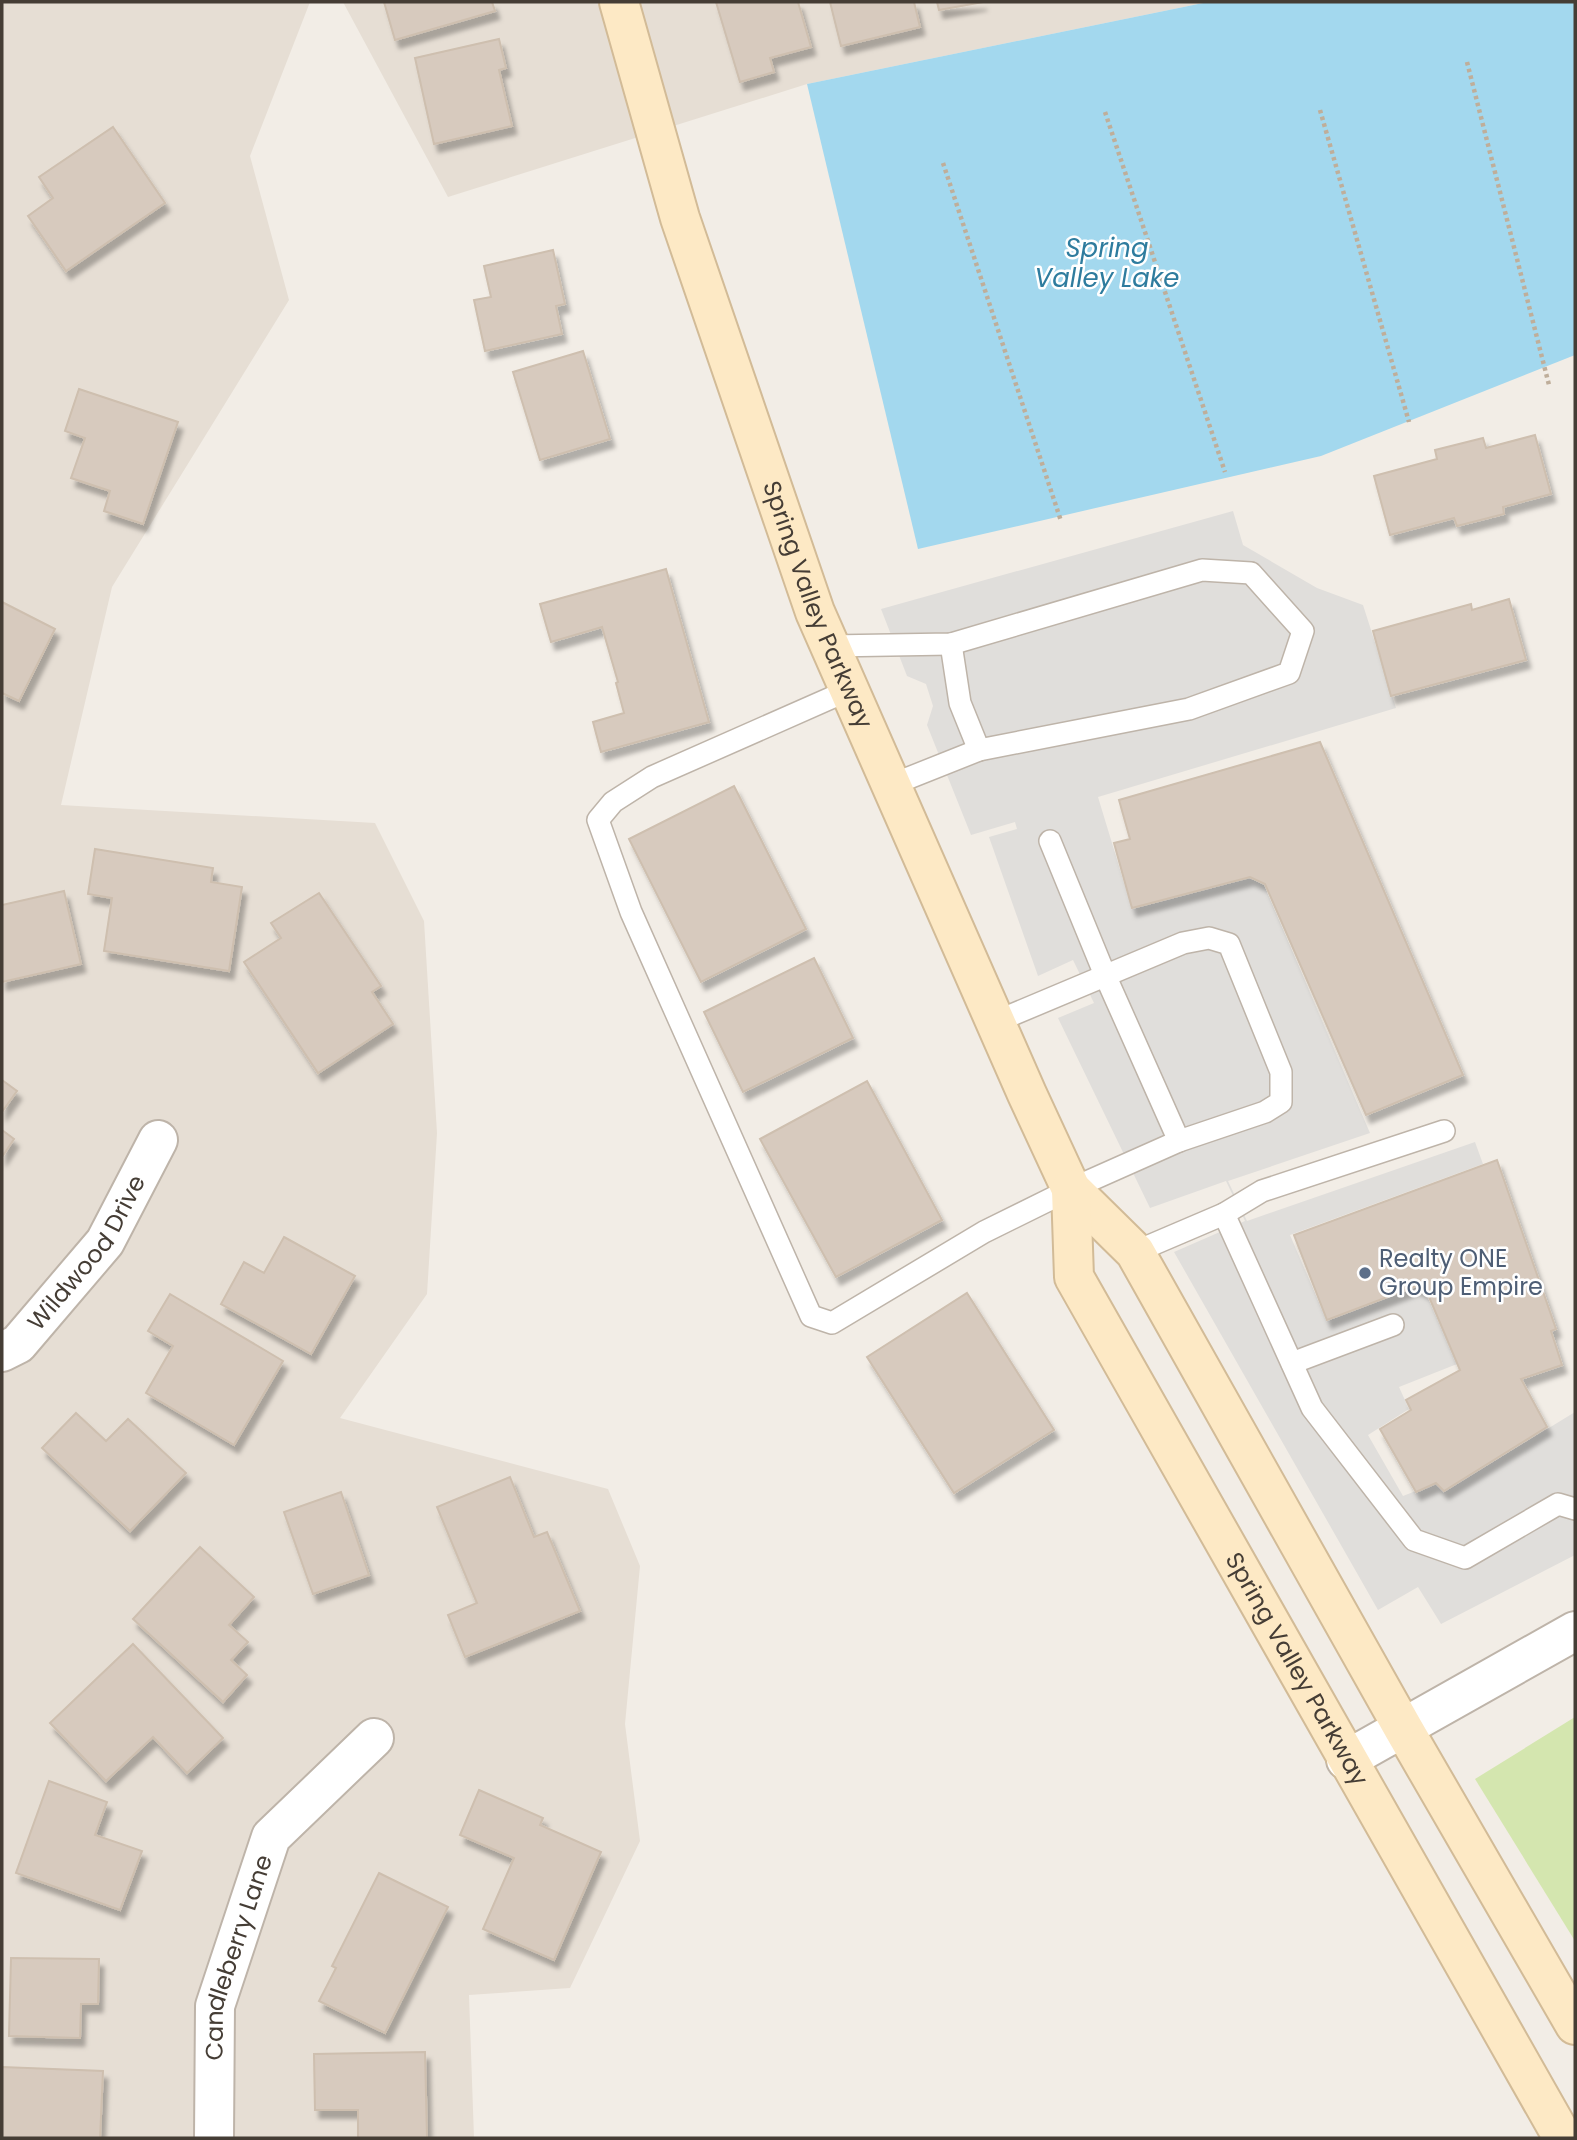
<svg xmlns="http://www.w3.org/2000/svg" width="1577" height="2140" viewBox="0 0 1577 2140" font-family="Poppins,sans-serif">
<defs>
<filter id="shadow"><feDropShadow dx="4.5" dy="8" stdDeviation="2" flood-color="#0004"/></filter>
</defs>
<rect width="100%" height="100%" fill="#f2ede6"/>
<!-- residential -->
<g fill="#e6ded4">
<polygon points="2,2 310,2 250,156 289,300 112,587 61,805 375,823 424,921 437,1133 427,1294 340,1418 608,1489 640,1566 625,1724 640,1841 570,1988 469,1995 474,2138 2,2138"/>
<polygon points="343,2 1208,2 807,84 448,197"/>
</g>
<!-- green -->
<polygon fill="#d4e6af" points="1575,1717 1575,1941 1475,1779"/>
<!-- parking -->
<polygon fill="#e0dedb" points="1233,511 1243,545 1317,588 1363,605 1396,708 1098,797 1132,909 1249,878 1264,885 1370,1133 1228,1181 1247,1221 1475,1142 1483,1164 1290,1235 1327,1321 1416,1287 1429,1300 1457,1364 1399,1387 1409,1409 1368,1435 1403,1496 1436,1483 1444,1492 1575,1412 1575,1555 1441,1624 1418,1587 1378,1610 1174,1252 1245,1221 1226,1181 1150,1208 1058,1018 1094,1003 1073,960 1038,976 989,837 1017,829 1015,822 971,835 927,725 933,706 926,684 907,676 881,609"/>
<!-- water -->
<polygon fill="#a3d8ee" points="1208,2 1575,2 1575,355 1321,456 918,549 807,84"/>
<!-- building -->
<g fill="#d7cabe" stroke="#cebfaf" stroke-width="2" filter="url(#shadow)">
<polygon points="384,2 492,2 495,11 395,40"/>
<polygon points="716,2 798,2 811,47 770,58 774,72 740,82"/>
<polygon points="830,2 914,2 920,27 841,46"/>
<polygon points="937,2 983,2 939,10"/>
<polygon points="499,39 506,68 499,70 512,126 434,144 415,58"/>
<polygon points="113,127 165,203 66,271 28,216 53,198 39,177"/>
<polygon points="553,250 565,304 556,306 562,334 485,351 474,300 491,297 484,266"/>
<polygon points="583,351 610,439 540,460 513,372"/>
<polygon points="79,389 178,422 143,524 104,511 110,491 71,478 85,438 65,431"/>
<polygon points="1535,435 1551,494 1503,507 1504,514 1457,526 1454,518 1390,535 1374,476 1437,459 1435,450 1483,438 1486,448"/>
<polygon points="666,569 709,722 601,752 593,722 624,713 616,683 618,682 602,627 551,642 540,604"/>
<polygon points="1509,599 1526,660 1391,696 1373,631 1471,604 1472,610"/>
<polygon points="2,602 55,629 19,701 2,693"/>
<polygon points="1320,742 1463,1075 1366,1115 1265,884 1250,877 1132,908 1114,843 1130,839 1119,800"/>
<polygon points="734,786 806,929 701,982 629,839"/>
<polygon points="95,849 213,868 211,882 242,887 229,971 104,951 112,898 88,894"/>
<polygon points="64,891 81,964 2,982 2,905"/>
<polygon points="319,893 381,986 372,992 393,1024 318,1073 244,962 281,938 271,923"/>
<polygon points="814,958 853,1038 743,1092 704,1012"/>
<polygon points="2,1080 17,1091 2,1112"/>
<polygon points="867,1081 942,1220 836,1277 760,1139"/>
<polygon points="2,1130 14,1139 2,1157"/>
<polygon points="1497,1160 1556,1329 1551,1331 1562,1365 1521,1379 1547,1427 1444,1491 1436,1483 1416,1492 1380,1429 1411,1410 1406,1400 1460,1370 1427,1292 1416,1286 1327,1320 1294,1235"/>
<polygon points="284,1237 355,1276 311,1354 221,1304 244,1262 264,1273"/>
<polygon points="967,1293 1054,1430 954,1493 867,1357"/>
<polygon points="170,1294 283,1361 234,1445 146,1393 173,1346 148,1331"/>
<polygon points="76,1413 106,1441 128,1419 186,1473 130,1531 42,1448"/>
<polygon points="510,1477 534,1537 547,1532 580,1611 465,1657 448,1615 477,1603 437,1507"/>
<polygon points="341,1492 369,1575 313,1594 284,1512"/>
<polygon points="200,1547 254,1597 229,1625 248,1642 231,1660 247,1675 223,1702 133,1619"/>
<polygon points="133,1644 223,1738 187,1773 153,1737 106,1781 50,1723"/>
<polygon points="49,1781 107,1802 95,1835 142,1851 120,1910 16,1873"/>
<polygon points="479,1790 543,1818 540,1825 601,1852 554,1960 483,1929 514,1858 460,1835"/>
<polygon points="379,1873 448,1907 385,2033 319,2001 336,1968 332,1966"/>
<polygon points="11,1958 99,1959 98,2004 81,2004 80,2038 9,2036"/>
<polygon points="425,2052 427,2138 358,2138 358,2110 315,2110 314,2054"/>
<polygon points="2,2067 103,2071 100,2138 2,2138"/>
</g>
<g fill="none" stroke-linecap="round" stroke-linejoin="round">
<defs>
<g id="lane">
<polyline points="951,644 960,703 979,750"/>
<polyline points="830,646 951,644 1202,570 1251,573 1303,631 1289,673 1189,709 979,750 891,785"/>
<polyline points="849,690 652,777 613,802 598,820 631,912 811,1316 832,1323 984,1232 1071,1189 1179,1141 1265,1112 1281,1102 1281,1072 1229,944 1209,938 1183,943 995,1022"/>
<polyline points="1050,841 1105,975 1179,1141"/>
<polyline points="1224,1214 1312,1408 1414,1540 1465,1558 1558,1504 1575,1509"/>
<polyline points="1135,1252 1224,1214 1262,1191 1444,1131"/>
<polyline points="1292,1363 1393,1325"/>
</g>
<g id="street">
<path id="s1" d="M2,1352L18,1344L105,1242L158,1140"/>
<polyline points="1346,1760 1575,1631"/>
<path id="s2" d="M214,2138L215,2006L271,1837L374,1738"/>
</g>
<g id="secondary">
<path id="s3" d="M619,2L680,218L815,612L1027,1094L1071,1189L1135,1252L1403,1728L1575,2025"/>
<path id="s4" d="M1071,1189L1074,1277L1563,2138"/>
</g>
</defs>
<!-- lane casing -->
<use href="#lane" stroke="#beb4a9" stroke-width="24"/>
<!-- street casing -->
<use href="#street" stroke="#beb4a9" stroke-width="42"/>
<!-- secondary casing -->
<use href="#secondary" stroke="#d2bb97" stroke-width="42"/>
<!-- path -->
<g stroke="#bfae9a" stroke-width="4.5" stroke-dasharray="3.5 3.5" stroke-linecap="butt">
<polyline points="1467,62 1549,385"/>
<polyline points="1320,110 1409,422"/>
<polyline points="1105,112 1225,472"/>
<polyline points="943,163 1061,521"/>
</g>
<!-- lane -->
<use href="#lane" stroke="#fff" stroke-width="21"/>
<!-- street -->
<use href="#street" stroke="#fff" stroke-width="38"/>
<!-- secondary -->
<use href="#secondary" stroke="#fde9c5" stroke-width="38"/>
</g>
<!-- markers -->
<circle fill="#5c6f8a" stroke="#fff" stroke-width="2.5" cx="1365" cy="1273" r="7"/>
<g text-anchor="middle" stroke-width="5" stroke-linejoin="round" paint-order="stroke">
<!-- street labels -->
<g font-size="24" fill="#453d35" stroke="#fff">
<text dy="8" stroke="none"><textPath href="#s3" startOffset="635">Spring Valley Parkway</textPath></text>
<text dy="8" stroke="none"><textPath href="#s1" startOffset="133">Wildwood Drive</textPath></text>
<text dy="8" stroke="none"><textPath href="#s4" startOffset="539">Spring Valley Parkway</textPath></text>
<text dy="8" stroke="none"><textPath href="#s2" startOffset="184">Candleberry Lane</textPath></text>
</g>
<!-- service labels -->
<g font-size="24" fill="#4e5e75" stroke="#fff" text-anchor="start">
<text x="1379" y="1267">Realty ONE<tspan x="1379" dy="28">Group Empire</tspan></text>
</g>
<!-- water labels -->
<g font-size="26" font-style="italic" fill="#2e7c9e" stroke="#fff">
<text x="1107" y="257">Spring<tspan x="1107" dy="30">Valley Lake</tspan></text>
</g>
</g>
<!-- border -->
<rect width="1577" height="2140" fill="none" stroke="#453d35" stroke-width="7"/>
</svg>
